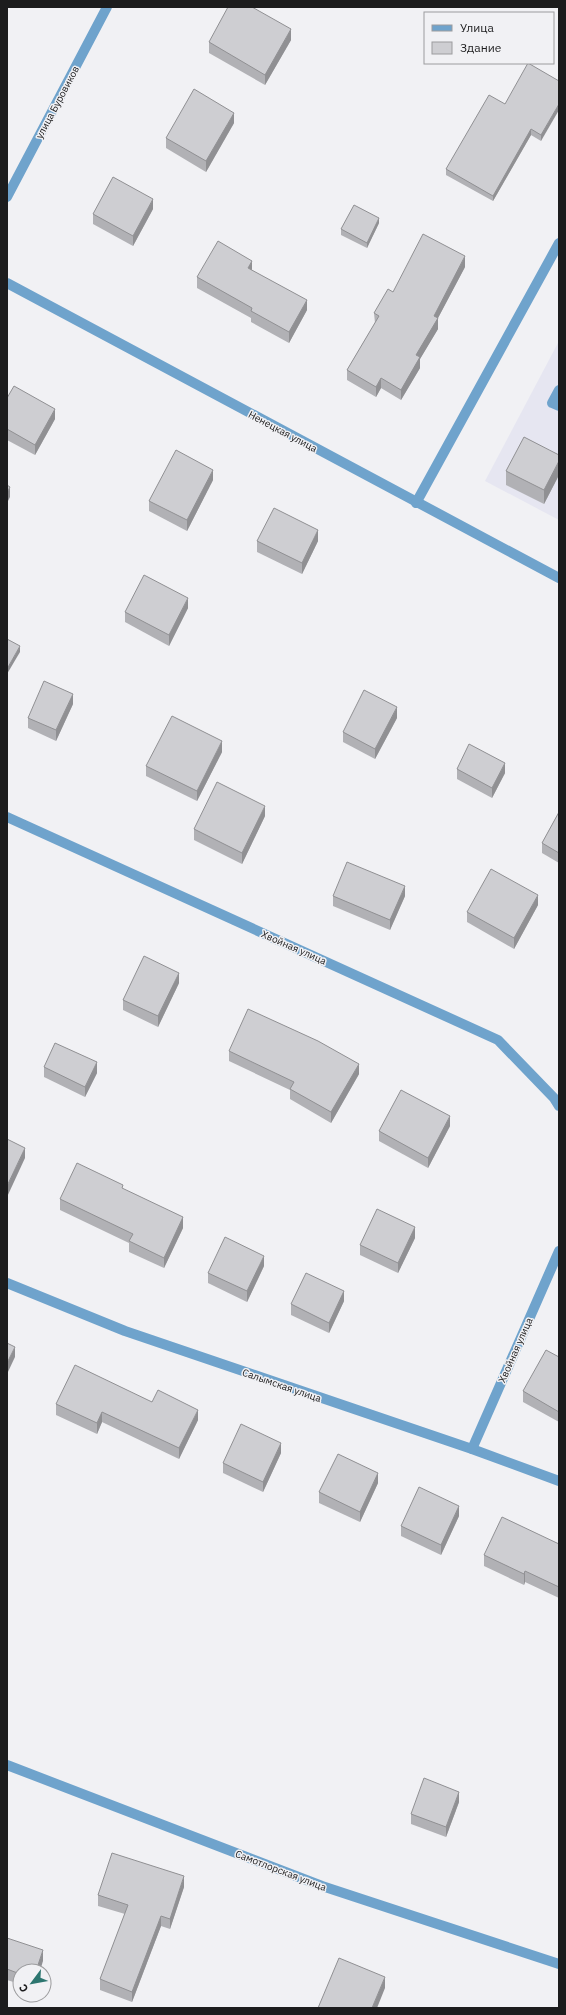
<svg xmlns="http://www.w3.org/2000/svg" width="566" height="2015" viewBox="0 0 566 2015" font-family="'IBM Plex Sans',sans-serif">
<rect width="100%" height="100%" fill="#f1f1f4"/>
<!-- built -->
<polygon fill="#e6e6f1" points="559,341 559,520 485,481"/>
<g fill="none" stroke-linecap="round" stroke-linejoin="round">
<!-- minor -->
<g stroke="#6fa3cc" stroke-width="10">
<polyline points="7,197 107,7"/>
<polyline points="7,283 559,578"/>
<polyline points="559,390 552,403 559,406"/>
<polyline points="416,503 559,243"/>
<polyline points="7,817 498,1040 554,1098 559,1106"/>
<polyline points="7,1283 125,1331 472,1449 559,1481"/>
<polyline points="472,1449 559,1251"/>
<polyline points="7,1765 322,1886 559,1964"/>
</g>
</g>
<!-- wall -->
<g fill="#b1b1b5">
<polygon points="291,40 265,85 209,53 209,42"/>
<polygon points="559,81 541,141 531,135 493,201 446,175 446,169 505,104"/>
<polygon points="234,123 206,172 166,148 166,138"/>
<polygon points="153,209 133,246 93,224 93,214"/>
<polygon points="379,223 367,248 341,235 341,229"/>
<polygon points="465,267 438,318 438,329 420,359 420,368 401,400 381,388 376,397 347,380 347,370 375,323 374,313 393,292"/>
<polygon points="252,270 307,310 289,343 251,322 251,318 197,288 197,277"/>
<polygon points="7,398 55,419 35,455 7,440"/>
<polygon points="559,455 559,475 544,504 506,485 506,471"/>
<polygon points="213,480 187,531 149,511 149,501"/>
<polygon points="257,541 318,541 302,574 257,552"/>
<polygon points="188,608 169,646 125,622 125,612"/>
<polygon points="73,704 56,741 28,728 28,718"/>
<polygon points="397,718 375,759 343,742 343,732"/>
<polygon points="222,752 197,801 146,776 146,766"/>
<polygon points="457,769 505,773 492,798 457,779"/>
<polygon points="559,812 559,863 542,853 542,843"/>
<polygon points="265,816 242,864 194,840 194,829"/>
<polygon points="333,896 405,896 390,930 333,906"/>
<polygon points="538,905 514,949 467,922 467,912"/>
<polygon points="179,983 158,1027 123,1010 123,1000"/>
<polygon points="229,1051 359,1074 331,1123 290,1099 290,1090 229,1061"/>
<polygon points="44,1067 97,1073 85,1097 44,1077"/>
<polygon points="450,1126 428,1168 379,1141 379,1131"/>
<polygon points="123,1189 183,1228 164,1268 129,1252 129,1243 60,1210 60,1199"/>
<polygon points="415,1238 398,1273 360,1255 360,1245"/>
<polygon points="264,1266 247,1302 208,1283 208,1273"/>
<polygon points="344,1301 329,1333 291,1315 291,1304"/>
<polygon points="559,1357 559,1422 523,1402 523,1391"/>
<polygon points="152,1402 198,1420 179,1459 102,1422 97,1434 56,1415 56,1404"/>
<polygon points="281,1453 263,1492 223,1473 223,1463"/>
<polygon points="378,1483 360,1522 319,1503 319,1492"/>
<polygon points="459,1516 441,1555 401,1536 401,1526"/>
<polygon points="559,1544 559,1598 525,1582 524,1585 484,1566 484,1555"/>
<polygon points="459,1802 446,1837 411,1824 411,1814"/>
<polygon points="184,1887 170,1929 161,1926 132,2002 100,1990 100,1979 125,1914 98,1906 98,1895"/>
<polygon points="7,1938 43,1961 20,1971 20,1984 7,1980"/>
</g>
<!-- shaded-wall -->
<g fill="#909093">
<polygon points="291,29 291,40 265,85 265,75"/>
<polygon points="559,104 559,110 541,141 541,135"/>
<polygon points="234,113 234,123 206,172 206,161"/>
<polygon points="531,129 531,135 493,201 493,196"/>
<polygon points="153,199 153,209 133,246 133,236"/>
<polygon points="379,218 379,223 367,248 367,243"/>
<polygon points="465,256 465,267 438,318 438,329 420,359 420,368 401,400 401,390 416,355 434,316"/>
<polygon points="252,261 252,271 248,268"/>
<polygon points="307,300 307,310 289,343 289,332"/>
<polygon points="381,378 381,388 376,397 376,387"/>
<polygon points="55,409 55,419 35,455 35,445"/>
<polygon points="559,461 559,475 544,504 544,490"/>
<polygon points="213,470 213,480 187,531 187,520"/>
<polygon points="10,487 10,497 7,503 7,493"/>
<polygon points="318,530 318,541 302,574 302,563"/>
<polygon points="188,598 188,608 169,646 169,635"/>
<polygon points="20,646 20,652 7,674 7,669"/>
<polygon points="73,694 73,704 56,741 56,730"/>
<polygon points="397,707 397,718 375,759 375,749"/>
<polygon points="222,741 222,752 197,801 197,791"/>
<polygon points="505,763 505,773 492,798 492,788"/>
<polygon points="265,806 265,816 242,864 242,853"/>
<polygon points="405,886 405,896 390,930 390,920"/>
<polygon points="538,895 538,905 514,949 514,938"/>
<polygon points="179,973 179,983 158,1027 158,1016"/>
<polygon points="97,1062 97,1073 85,1097 85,1087"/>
<polygon points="359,1064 359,1074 331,1123 331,1112"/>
<polygon points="450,1116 450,1126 428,1168 428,1158"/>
<polygon points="25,1148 25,1158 7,1197 7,1186"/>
<polygon points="183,1217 183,1228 164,1268 164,1258"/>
<polygon points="415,1227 415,1238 398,1273 398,1263"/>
<polygon points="264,1256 264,1266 247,1302 247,1291"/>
<polygon points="344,1291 344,1301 329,1333 329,1323"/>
<polygon points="15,1347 15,1357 7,1374 7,1363"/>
<polygon points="198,1410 198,1420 179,1459 179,1448"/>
<polygon points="102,1412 102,1422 97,1434 97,1423"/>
<polygon points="281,1443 281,1453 263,1492 263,1482"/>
<polygon points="378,1473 378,1483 360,1522 360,1512"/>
<polygon points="459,1506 459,1516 441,1555 441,1545"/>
<polygon points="525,1571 525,1582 524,1585 524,1574"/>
<polygon points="459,1792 459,1802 446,1837 446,1827"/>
<polygon points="184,1876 184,1887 170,1929 170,1919"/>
<polygon points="161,1916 161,1926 132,2002 132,1992"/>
<polygon points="43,1950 43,1961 40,1971 36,1971"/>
<polygon points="385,1977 385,1988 377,2008 372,2008"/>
</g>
<!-- building -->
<g fill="#ceced2" stroke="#909093">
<polygon points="228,7 252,7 291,29 265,75 209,42"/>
<polygon points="528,63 559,81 559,104 541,135 531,129 493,196 446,169 489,95 505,104"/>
<polygon points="194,89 234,113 206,161 166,138"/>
<polygon points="113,177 153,199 133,236 93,214"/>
<polygon points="354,205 379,218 367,243 341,229"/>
<polygon points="423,234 465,256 434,316 438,318 416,355 420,357 401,390 381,378 376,387 347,370 379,316 374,313 388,289 393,292"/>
<polygon points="218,241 252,261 248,268 307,300 289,332 251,311 252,308 197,277"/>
<polygon points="14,386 55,409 35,445 7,429 7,398"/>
<polygon points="524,437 559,455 559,461 544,490 506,471"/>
<polygon points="176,450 213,470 187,520 149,501"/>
<polygon points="7,485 10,487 7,493"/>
<polygon points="274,508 318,530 302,563 257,541"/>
<polygon points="144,575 188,598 169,635 125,612"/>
<polygon points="7,639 20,646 7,669"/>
<polygon points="44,681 73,694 56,730 28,718"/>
<polygon points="364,690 397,707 375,749 343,732"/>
<polygon points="172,716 222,741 197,791 146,766"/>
<polygon points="469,744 505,763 492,788 457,769"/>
<polygon points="217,782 265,806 242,853 194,829"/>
<polygon points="559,812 559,853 542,843"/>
<polygon points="347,862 405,886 390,920 333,896"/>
<polygon points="491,869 538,895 514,938 467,912"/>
<polygon points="144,956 179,973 158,1016 123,1000"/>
<polygon points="248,1009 318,1041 359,1064 331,1112 290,1089 294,1082 229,1051"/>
<polygon points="55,1043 97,1062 85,1087 44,1067"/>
<polygon points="401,1090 450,1116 428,1158 379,1131"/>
<polygon points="7,1139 25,1148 7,1186"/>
<polygon points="77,1163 123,1185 122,1188 183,1217 164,1258 129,1241 133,1234 60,1199"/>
<polygon points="377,1209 415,1227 398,1263 360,1245"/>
<polygon points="225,1237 264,1256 247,1291 208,1273"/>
<polygon points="306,1273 344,1291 329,1323 291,1304"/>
<polygon points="7,1343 15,1347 7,1363"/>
<polygon points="546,1350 559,1357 559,1412 523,1391"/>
<polygon points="75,1365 152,1402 158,1390 198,1410 179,1448 102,1412 97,1423 56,1404"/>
<polygon points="241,1424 281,1443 263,1482 223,1463"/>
<polygon points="338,1454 378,1473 360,1512 319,1492"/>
<polygon points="419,1487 459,1506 441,1545 401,1526"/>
<polygon points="502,1517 559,1544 559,1587 525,1571 524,1574 484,1555"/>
<polygon points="424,1778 459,1792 446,1827 411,1814"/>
<polygon points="112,1853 184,1876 170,1919 161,1916 132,1992 100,1979 128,1905 98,1895"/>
<polygon points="7,1938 43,1950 36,1971 20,1971 20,1974 7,1969"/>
<polygon points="339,1958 385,1977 372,2008 318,2008"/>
</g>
<g text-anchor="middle" stroke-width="3" stroke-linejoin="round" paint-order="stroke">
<!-- street labels -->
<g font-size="10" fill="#1c1c1d" stroke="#f1f1f4">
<text transform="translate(57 102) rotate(-62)" y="4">улица Буровиков</text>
<text transform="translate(283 431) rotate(28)" y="4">Ненецкая улица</text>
<text transform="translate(294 947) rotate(24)" y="4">Хвойная улица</text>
<text transform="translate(515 1350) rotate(-66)" y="4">Хвойная улица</text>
<text transform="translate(282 1385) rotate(19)" y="4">Салымская улица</text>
<text transform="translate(281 1870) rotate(21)" y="4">Самотлорская улица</text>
</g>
</g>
<!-- border -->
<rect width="566" height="2015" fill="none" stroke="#1c1c1d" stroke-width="16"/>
<!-- legend -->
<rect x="424" y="12" width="130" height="52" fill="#f1f1f4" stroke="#9c9c9e"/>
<rect x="432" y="25" width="20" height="6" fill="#6fa3cc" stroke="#9c9c9e"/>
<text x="460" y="32" font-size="12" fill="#1c1c1d">Улица</text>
<rect x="432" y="42" width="20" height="12" fill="#ceced2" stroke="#9c9c9e"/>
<text x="460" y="52" font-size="12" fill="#1c1c1d">Здание</text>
<!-- north arrow -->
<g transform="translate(32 1983) rotate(238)"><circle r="19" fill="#f1f1f4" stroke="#9c9c9e"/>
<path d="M0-3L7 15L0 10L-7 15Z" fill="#2c756f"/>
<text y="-6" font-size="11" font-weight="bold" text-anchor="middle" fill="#1c1c1d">С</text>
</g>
</svg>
